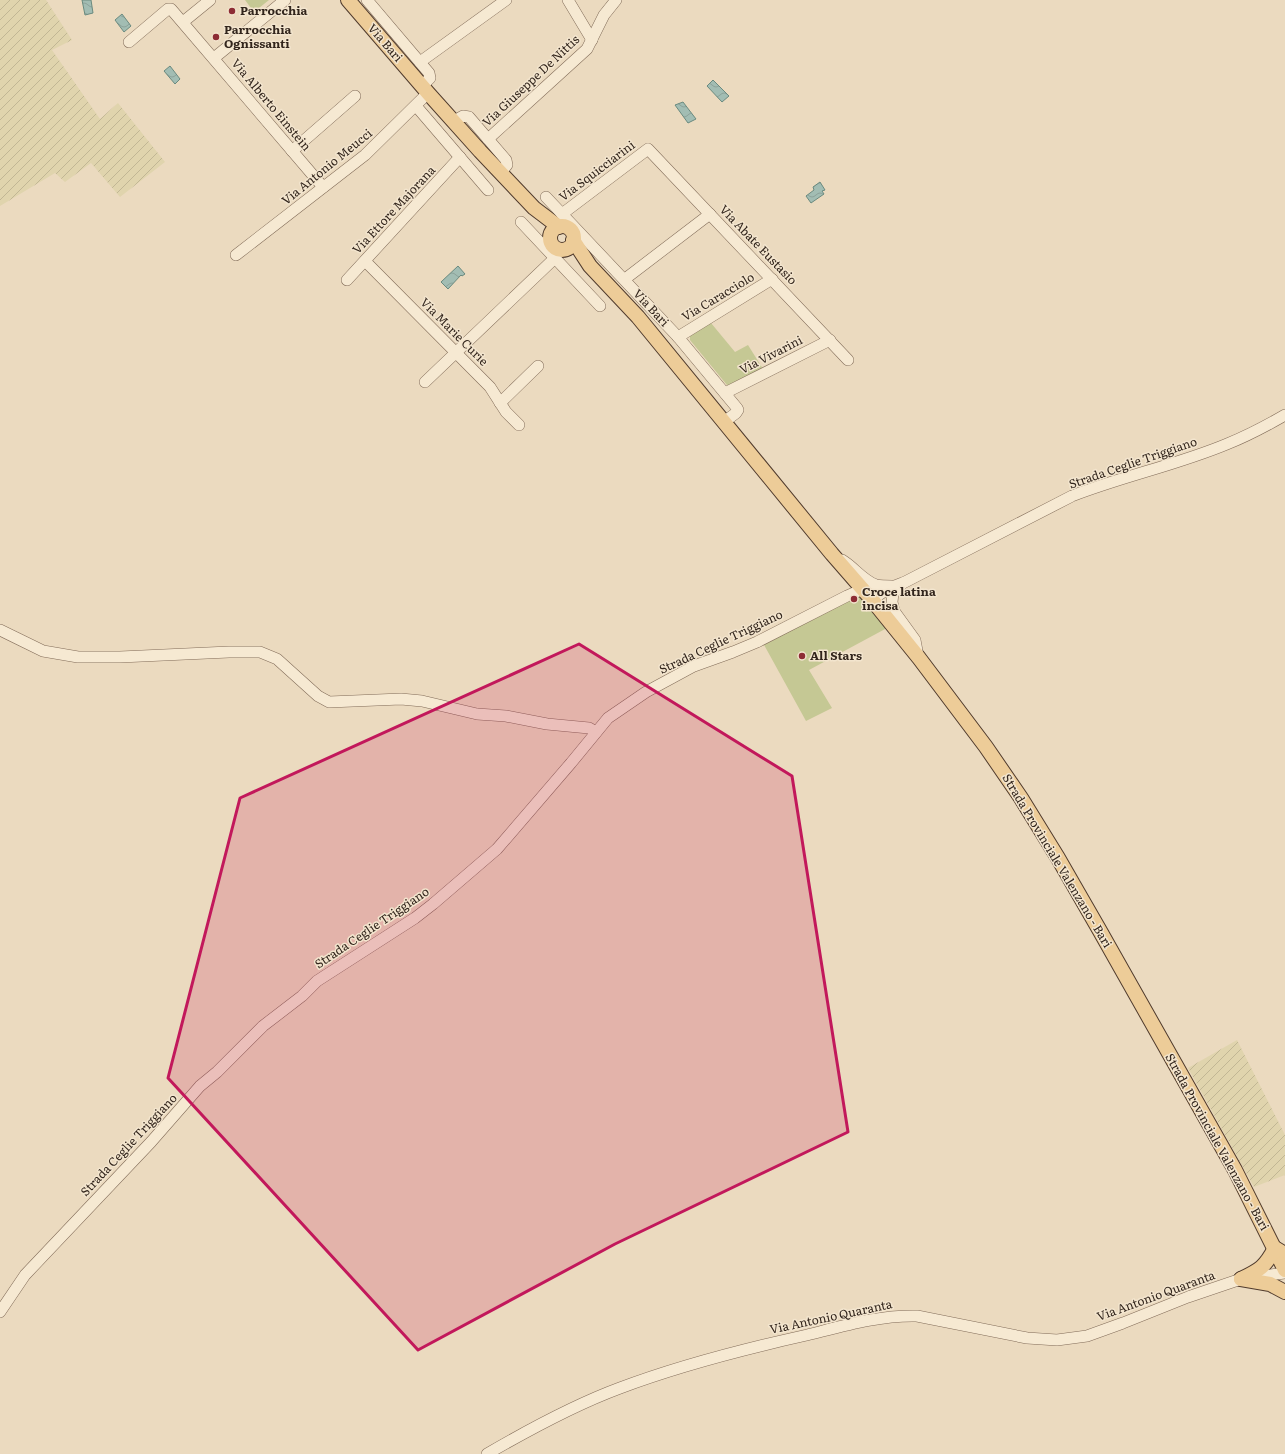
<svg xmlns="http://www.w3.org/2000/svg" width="1285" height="1454" viewBox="0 0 1285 1454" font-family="Literata,serif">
<defs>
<pattern id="farmland-furrows" width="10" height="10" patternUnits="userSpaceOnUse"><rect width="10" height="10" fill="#e0d4ad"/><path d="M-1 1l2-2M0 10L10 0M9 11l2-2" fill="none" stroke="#c1b694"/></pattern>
<pattern id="water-waves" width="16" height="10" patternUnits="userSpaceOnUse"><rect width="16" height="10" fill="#a2bdb3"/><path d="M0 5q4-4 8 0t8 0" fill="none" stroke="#8ca299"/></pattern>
</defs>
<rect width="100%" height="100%" fill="#ebdabf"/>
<!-- farmland -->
<g fill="url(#farmland-furrows)">
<polygon points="0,0 46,0 72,40 52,50 100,119 118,103 165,162 120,197 91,163 65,182 55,173 0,206"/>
<polygon points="1237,1040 1285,1135 1285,1175 1254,1187 1188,1068"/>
</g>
<!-- green -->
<g fill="#c5c894">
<polygon points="245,0 269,0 254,12"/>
<polygon points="711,323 735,352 748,345 763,369 728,386 727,385 690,340 690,335"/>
<polygon points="857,594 887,628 809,670 832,708 806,721 763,643"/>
</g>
<!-- water -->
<g fill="url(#water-waves)" stroke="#6a8a7f">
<polygon points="82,0 91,0 93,13 85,15"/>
<polygon points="122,14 131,26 124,32 115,20"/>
<polygon points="170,66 180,79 175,84 164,71"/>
<polygon points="713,80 729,96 722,102 707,86"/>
<polygon points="683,102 696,119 688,123 675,105"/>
<polygon points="820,182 825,190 822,191 824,194 811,203 806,196 814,190 813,187"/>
<polygon points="458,266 465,274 462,276 461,275 448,289 441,282"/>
</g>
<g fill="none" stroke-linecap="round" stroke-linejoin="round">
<defs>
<g id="minor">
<polyline points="367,0 429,73 430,78 422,86"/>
<polyline points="568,0 592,40"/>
<polyline points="183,22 210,0"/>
<polyline points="129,42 168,9 171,9 323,187"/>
<polyline points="214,58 285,0"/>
<polyline points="420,62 506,0"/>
<polyline points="416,106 488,190"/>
<polyline points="454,121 463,116 469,117 506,160 507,165 500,173"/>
<polyline points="488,139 587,49 604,15 616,0"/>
<polyline points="292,151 355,96"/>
<polyline points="546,197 678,337 737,408 738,410 736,413 724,422"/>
<polyline points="562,214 648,149 848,360"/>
<polyline points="521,222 600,306"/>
<polyline points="236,255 365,155 428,93"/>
<polyline points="365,261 490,387 506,412 519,425"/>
<polyline points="625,279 710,214"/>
<polyline points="347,280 460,157"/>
<polyline points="678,337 772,279"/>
<polyline points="425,382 555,258"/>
<polyline points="725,393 830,340"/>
<polyline points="500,403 538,366"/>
<path d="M842,560C854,567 862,580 876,585C881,586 887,586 892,586"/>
<polyline points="902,584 893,593 892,602 894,611 915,640 918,656"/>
<path d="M873,601C882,590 892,587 905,582L1072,496C1123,476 1177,465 1227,444C1247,436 1266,426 1285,415"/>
<polyline points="0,630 43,651 78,657 120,657 229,652 260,652 277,659 318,696 329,702 401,699 422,701 477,714 506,716 547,724 589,728 596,732"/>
<polyline points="0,1312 25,1275 151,1142 200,1086 217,1072 263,1026 302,996 317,981 415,918 433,904 497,849 571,763 608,718 646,692 694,666 733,652 757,642 847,596 863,589"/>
<path d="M487,1454C530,1429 574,1405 620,1388C681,1365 744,1349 807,1335C843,1326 879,1315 917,1316L1027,1338L1057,1340L1087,1336L1123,1323L1188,1297L1241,1279L1285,1273"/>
</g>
<g id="major">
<polyline points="348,0 428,93 480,151 534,208 559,227"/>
<circle cx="562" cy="238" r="12"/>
<polyline points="573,240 590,266 638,317 832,554 873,601 919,658 986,747 1021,798 1058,858 1100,931 1235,1170 1285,1270"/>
<path d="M1241,1279C1260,1270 1265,1267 1275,1248L1280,1251"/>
<polyline points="1241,1279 1270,1284 1285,1292"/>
</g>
</defs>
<!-- minor casing -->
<use href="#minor" stroke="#826c59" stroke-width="12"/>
<!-- major casing -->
<use href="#major" stroke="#503b2d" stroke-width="16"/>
<!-- minor -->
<use href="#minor" stroke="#f6e9d2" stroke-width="11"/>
<!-- major -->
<use href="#major" stroke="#edcc98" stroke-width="14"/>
</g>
<!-- marked area -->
<path fill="#c2185b" fill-opacity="0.2" stroke="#c2185b" stroke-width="3" stroke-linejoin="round" d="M579,644L792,776L848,1132L615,1244L418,1350L168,1078L240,798Z"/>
<!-- markers -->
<g fill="#8d2c34" stroke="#f3e5ce" stroke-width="1.5">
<circle cx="232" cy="11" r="4"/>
<circle cx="216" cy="37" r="4"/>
<circle cx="854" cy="599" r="4"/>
<circle cx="802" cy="656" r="4"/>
</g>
<g text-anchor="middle" stroke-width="3" stroke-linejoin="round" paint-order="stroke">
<!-- poi labels -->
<g font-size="12" font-weight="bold" fill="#32251c" stroke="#f3e5ce" text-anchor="start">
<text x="240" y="15">Parrocchia</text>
<text x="224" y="34">Parrocchia<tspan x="224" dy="14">Ognissanti</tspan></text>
<text x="862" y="596">Croce latina<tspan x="862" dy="14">incisa</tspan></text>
<text x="810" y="660">All Stars</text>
</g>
<!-- street labels -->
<g font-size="12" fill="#32251c" stroke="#f3e5ce">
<text transform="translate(385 43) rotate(49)" y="4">Via Bari</text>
<text transform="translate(531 81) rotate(-43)" y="4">Via Giuseppe De Nittis</text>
<text transform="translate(271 105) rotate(50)" y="4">Via Alberto Einstein</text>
<text transform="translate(327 167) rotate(-39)" y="4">Via Antonio Meucci</text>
<text transform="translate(597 171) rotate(-37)" y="4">Via Squicciarini</text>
<text transform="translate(394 210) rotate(-47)" y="4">Via Ettore Majorana</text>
<text transform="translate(758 245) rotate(46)" y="4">Via Abate Eustasio</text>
<text transform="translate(718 297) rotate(-31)" y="4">Via Caracciolo</text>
<text transform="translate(651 308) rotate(47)" y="4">Via Bari</text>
<text transform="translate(454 332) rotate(45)" y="4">Via Marie Curie</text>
<text transform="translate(771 355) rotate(-27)" y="4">Via Vivarini</text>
<text transform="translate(1133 463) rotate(-19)" y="4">Strada Ceglie Triggiano</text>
<text transform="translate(721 642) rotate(-25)" y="4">Strada Ceglie Triggiano</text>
<text transform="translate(1057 861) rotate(59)" y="4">Strada Provinciale Valenzano - Bari</text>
<text transform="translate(372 928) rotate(-34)" y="4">Strada Ceglie Triggiano</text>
<text transform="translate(1217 1142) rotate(61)" y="4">Strada Provinciale Valenzano - Bari</text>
<text transform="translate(129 1145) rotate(-47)" y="4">Strada Ceglie Triggiano</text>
<text transform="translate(1156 1296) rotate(-20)" y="4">Via Antonio Quaranta</text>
<text transform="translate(831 1317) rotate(-12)" y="4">Via Antonio Quaranta</text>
</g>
</g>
</svg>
